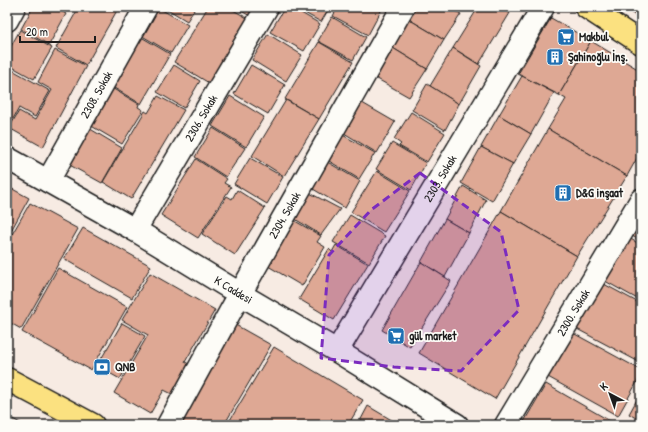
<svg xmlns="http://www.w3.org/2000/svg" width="648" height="432" viewBox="0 0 648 432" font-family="'Patrick Hand',sans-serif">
<rect width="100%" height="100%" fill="#f7ebe3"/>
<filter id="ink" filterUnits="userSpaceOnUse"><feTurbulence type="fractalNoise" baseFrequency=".025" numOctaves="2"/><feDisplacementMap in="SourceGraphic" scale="8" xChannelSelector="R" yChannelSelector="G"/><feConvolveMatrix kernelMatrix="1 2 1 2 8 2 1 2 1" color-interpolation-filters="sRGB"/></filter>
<g filter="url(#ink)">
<!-- building -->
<g fill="#dea894" stroke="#1c1c1c">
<polygon points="33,7 55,7 66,14 49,45 21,29"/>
<polygon points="57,7 69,7 66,12"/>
<polygon points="79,7 119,7 86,65 56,48"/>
<polygon points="155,7 157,7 188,25 171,53 139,34"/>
<polygon points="164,7 196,7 187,21"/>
<polygon points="208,7 228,7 249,19 209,83 174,62"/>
<polygon points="234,7 257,7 252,17"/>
<polygon points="285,7 291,7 320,24 304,51 270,32"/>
<polygon points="294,7 330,7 321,22"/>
<polygon points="338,7 383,7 368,35 333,16"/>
<polygon points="411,7 449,7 461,14 444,40 405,17"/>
<polygon points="470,7 499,7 510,13 479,64 453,48 476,11"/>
<polygon points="633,7 641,7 641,19 630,12"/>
<polygon points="332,17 366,37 353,60 318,41"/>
<polygon points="405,17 444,40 427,69 388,45"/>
<polygon points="551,18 591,41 559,95 518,74"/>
<polygon points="20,30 52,48 34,79 7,64 7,53"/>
<polygon points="268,34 302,55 286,81 252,60"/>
<polygon points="138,35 170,54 141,104 109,85"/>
<polygon points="591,41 641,71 641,151 627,176 548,129 566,99 559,95"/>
<polygon points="319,42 353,62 319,119 285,99"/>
<polygon points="388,45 427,69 409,97 372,76"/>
<polygon points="453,48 481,66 459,104 430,86"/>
<polygon points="55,50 86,66 43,147 9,128 19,111 35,120 52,90 38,82"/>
<polygon points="174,65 200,81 184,108 157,92"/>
<polygon points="251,65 285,85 268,114 234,94"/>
<polygon points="7,67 50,91 35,117 19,108 8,128 7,127"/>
<polygon points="522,76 554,93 531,134 499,115"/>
<polygon points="427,84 459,104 445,130 412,110"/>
<polygon points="110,87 139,104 138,107 143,110 122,144 88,124"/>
<polygon points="158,96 184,110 131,199 103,182 145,111 148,113"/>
<polygon points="230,96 264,117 246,147 212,126"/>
<polygon points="286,100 319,119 284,176 252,156"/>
<polygon points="357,100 395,122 377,153 339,130"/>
<polygon points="411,112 445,133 427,162 399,146 401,144 394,139"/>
<polygon points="499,115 531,134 513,164 481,147"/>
<polygon points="87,127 122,148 102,183 66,163"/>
<polygon points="213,128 245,148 226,177 195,157"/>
<polygon points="548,129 627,176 577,256 501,211"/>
<polygon points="339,133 375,153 359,179 324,158"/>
<polygon points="392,143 426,163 411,190 376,169"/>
<polygon points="481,147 513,164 492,201 461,183"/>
<polygon points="250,158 283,177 267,204 234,184"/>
<polygon points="196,159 227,179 224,183 231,187 198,238 161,215"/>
<polygon points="324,160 360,181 345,208 308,186"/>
<polygon points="377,171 410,191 384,232 351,212"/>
<polygon points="7,186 29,198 7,238"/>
<polygon points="463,186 486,200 469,233 445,219"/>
<polygon points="237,190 265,208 235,255 202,234 227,196 232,199"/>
<polygon points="306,191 340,209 321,235 295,219"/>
<polygon points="30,203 78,229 21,329 7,321 7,243"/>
<polygon points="501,211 577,256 495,399 419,353"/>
<polygon points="350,215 385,236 369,263 333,242"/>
<polygon points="445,219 469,233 445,277 421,262"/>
<polygon points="641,220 641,241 632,236"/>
<polygon points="295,221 321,236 317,242 325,247 302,286 268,266"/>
<polygon points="83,228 151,266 132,298 64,259"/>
<polygon points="629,238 641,245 641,301 605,281"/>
<polygon points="336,245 368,264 334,320 299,299 329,249 332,252"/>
<polygon points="421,262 451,281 410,347 382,330"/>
<polygon points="58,268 127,307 91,370 22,332"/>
<polygon points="150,273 215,310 185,362 189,364 172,394 164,390 150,414 114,393 148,335 122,320"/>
<polygon points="602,283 641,304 641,363 577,329"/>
<polygon points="122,323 145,336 120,379 97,366"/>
<polygon points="232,323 271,345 224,425 186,425 175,419 197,395 212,369 207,365"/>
<polygon points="573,333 641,370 641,375 618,416 548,377"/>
<polygon points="274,347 363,400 348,425 227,425"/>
<polygon points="546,384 617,425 522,425"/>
<polygon points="640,394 641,394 641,421 629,414"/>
<polygon points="368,406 400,425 358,425"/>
</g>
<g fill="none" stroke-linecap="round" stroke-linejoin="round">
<defs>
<g id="minor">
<polyline points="7,20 14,7"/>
<path id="s1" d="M7,158L135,230L240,294L337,351L457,425"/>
<path id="s2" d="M48,181L146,7"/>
<path id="s3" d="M135,230L267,7"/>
<path id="s4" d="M337,351L543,7"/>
<path id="s5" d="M168,425L240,294L403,7"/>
<path id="s6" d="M506,425L641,200"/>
</g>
<g id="major">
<polyline points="586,7 641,43"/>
<polyline points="7,379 93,425"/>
</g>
</defs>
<!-- minor casing -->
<use href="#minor" stroke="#1c1c1c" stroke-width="25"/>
<!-- major casing -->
<use href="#major" stroke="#1c1c1c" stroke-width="25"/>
<!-- minor -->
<use href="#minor" stroke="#fdfcf7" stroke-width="22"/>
<!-- major -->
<use href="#major" stroke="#fbe180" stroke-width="22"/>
<!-- tram -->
<polyline stroke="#1c1c1c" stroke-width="1" points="7,416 24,425"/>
</g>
</g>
<!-- marked area -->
<path fill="#7b2cbf" fill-opacity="0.2" stroke="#7b2cbf" stroke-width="3" stroke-dasharray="8 5" stroke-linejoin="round" d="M420,173L501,232L519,310L461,371L394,367L321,358L329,255L371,210Z"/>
<!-- icons -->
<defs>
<symbol id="supermarket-square" viewBox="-11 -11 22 22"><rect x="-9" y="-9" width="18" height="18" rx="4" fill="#1f6fb2" stroke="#fdfcf7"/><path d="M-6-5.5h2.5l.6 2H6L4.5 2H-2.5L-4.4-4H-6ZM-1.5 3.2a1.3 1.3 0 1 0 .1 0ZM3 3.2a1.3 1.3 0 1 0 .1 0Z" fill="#fff"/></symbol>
<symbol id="building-square" viewBox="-11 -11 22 22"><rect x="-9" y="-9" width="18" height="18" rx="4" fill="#1f6fb2" stroke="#fdfcf7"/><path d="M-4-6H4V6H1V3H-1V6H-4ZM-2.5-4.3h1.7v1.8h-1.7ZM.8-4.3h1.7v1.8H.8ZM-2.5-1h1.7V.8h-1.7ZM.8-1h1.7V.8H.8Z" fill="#fff"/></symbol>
<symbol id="bank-square" viewBox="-11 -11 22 22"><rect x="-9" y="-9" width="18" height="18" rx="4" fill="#1f6fb2" stroke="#fdfcf7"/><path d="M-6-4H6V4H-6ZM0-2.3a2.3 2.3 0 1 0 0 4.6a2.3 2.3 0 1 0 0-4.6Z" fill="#fff"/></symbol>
</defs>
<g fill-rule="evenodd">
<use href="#supermarket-square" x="556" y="27" width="20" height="20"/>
<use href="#building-square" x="545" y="47" width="20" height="20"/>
<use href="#building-square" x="553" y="183" width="20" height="20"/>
<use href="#supermarket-square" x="386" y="326" width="20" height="20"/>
<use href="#bank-square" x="92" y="357" width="20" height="20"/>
</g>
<g text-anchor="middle" stroke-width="3.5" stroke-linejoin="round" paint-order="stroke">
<!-- poi labels -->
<g font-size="12" font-weight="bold" fill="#1c1c1c" stroke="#fdfcf7" text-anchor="start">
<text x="579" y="41">Makbul</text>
<text x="568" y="61">Şahinoğlu İnş.</text>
<text x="576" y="197">D&amp;G inşaat</text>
<text x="409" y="340">gül market</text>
<text x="115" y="371">QNB</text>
</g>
<!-- street labels -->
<g font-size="12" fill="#1c1c1c" stroke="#fdfcf7">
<text dy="4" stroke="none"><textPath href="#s2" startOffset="99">2308. Sokak</textPath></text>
<text dy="4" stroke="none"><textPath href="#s3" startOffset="130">2306. Sokak</textPath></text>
<text dy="4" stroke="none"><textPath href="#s4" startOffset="201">2303. Sokak</textPath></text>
<text dy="4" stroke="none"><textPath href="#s5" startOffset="240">2304. Sokak</textPath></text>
<text dy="4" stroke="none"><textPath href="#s1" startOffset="262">K Caddesi</textPath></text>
<text dy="4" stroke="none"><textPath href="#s6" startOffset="131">2300. Sokak</textPath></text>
</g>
</g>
<!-- margin -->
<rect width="648" height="432" fill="none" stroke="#fdfcf7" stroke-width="24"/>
<rect x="12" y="12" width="624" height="408" fill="none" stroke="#1c1c1c" stroke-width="1.5" filter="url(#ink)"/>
<!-- north arrow -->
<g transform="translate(610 394) rotate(319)" stroke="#fdfcf7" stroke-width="3" paint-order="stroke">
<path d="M0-3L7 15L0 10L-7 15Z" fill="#1c1c1c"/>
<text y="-6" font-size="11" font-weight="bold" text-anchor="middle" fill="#1c1c1c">K</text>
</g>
<!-- scale -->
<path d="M20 36v6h75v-6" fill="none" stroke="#1c1c1c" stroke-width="2"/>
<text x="26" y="36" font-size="12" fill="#1c1c1c" stroke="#fdfcf7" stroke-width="3" paint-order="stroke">20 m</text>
</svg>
